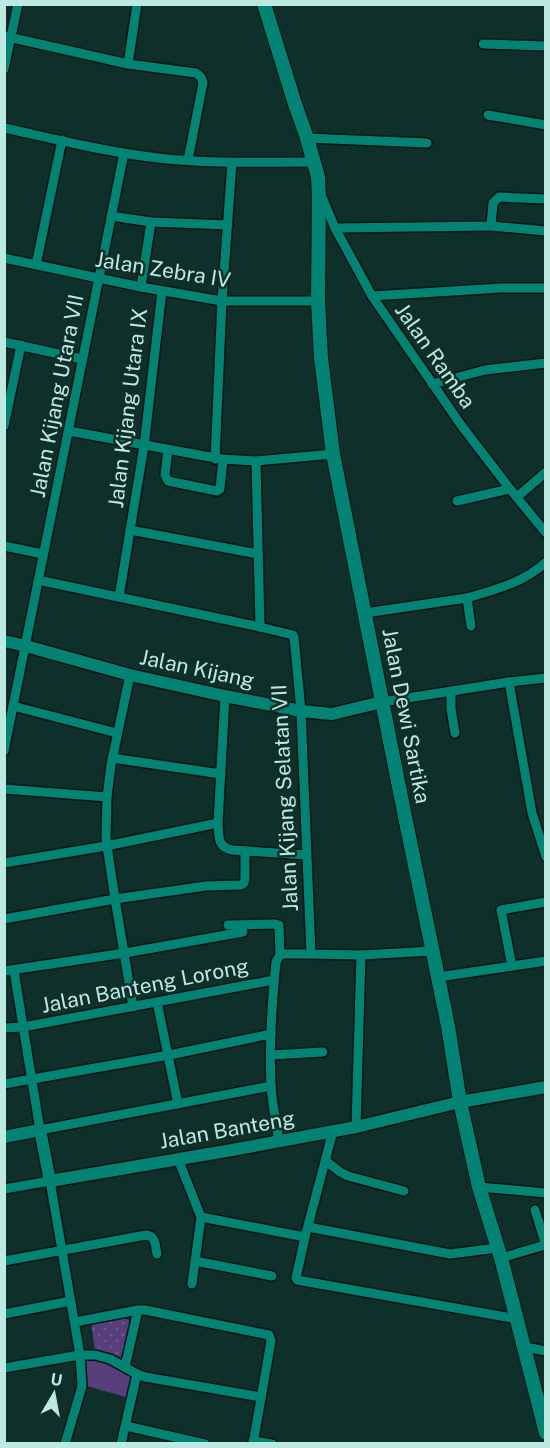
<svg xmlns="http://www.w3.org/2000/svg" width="550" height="1448" viewBox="0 0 550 1448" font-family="'Public Sans',sans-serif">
<defs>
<pattern id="park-dots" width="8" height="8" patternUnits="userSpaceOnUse" patternTransform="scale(1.5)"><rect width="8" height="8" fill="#563f7a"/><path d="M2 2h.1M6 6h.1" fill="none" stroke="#6c5b8d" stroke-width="1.8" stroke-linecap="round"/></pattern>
</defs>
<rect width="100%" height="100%" fill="#0f302a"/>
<!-- grass -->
<polygon fill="#563f7a" points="85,1358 93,1358 129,1375 133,1385 129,1398 87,1386"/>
<!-- park -->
<polygon fill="url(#park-dots)" points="117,1317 130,1320 121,1357 95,1350 91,1322"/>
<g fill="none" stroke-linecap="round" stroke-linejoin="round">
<defs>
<g id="minor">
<polyline points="4,36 128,64 196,73 201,77 203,83 188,160"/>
<polyline points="483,44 546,46"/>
<polyline points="128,64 137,4"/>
<polyline points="4,69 18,4"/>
<polyline points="488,115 546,125"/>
<path d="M4,128C55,139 106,152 158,158C209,164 262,162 314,162"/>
<polyline points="307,138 427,143"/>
<polyline points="322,197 335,228 372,296 461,425 510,489 546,533"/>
<polyline points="111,216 151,222 228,225"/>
<polyline points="491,226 546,231"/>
<polyline points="335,228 491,226 493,203 499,197 546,199"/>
<polyline points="4,258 141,287 222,301 318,301"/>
<polyline points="36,265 62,140"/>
<polyline points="141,287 151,222"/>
<polyline points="372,296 501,288 546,288"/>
<polyline points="4,342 82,359"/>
<polyline points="432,384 485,370 546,363"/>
<polyline points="4,426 21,345"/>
<polyline points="69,431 221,459 256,461 333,454"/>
<polyline points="168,450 165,475 168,481 217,491 220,489 223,459"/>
<polyline points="215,459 222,301 232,162"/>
<polyline points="256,461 260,627"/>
<polyline points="517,497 546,472"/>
<polyline points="457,501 510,489"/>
<polyline points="130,530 258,554"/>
<polyline points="4,546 43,554"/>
<polyline points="38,580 260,627 293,635 294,637 301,711 311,954 361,955 432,951"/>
<polyline points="119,597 144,446 162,291"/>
<path d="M467,598C494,590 525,582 546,562"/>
<polyline points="365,613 467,598 471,626"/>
<polyline points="130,675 111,765 107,797 106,839 115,899 133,1007"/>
<polyline points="509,682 532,813 546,857"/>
<polyline points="451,691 451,709 455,733"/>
<path d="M225,696L218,823C219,836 217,847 232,850L306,855"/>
<polyline points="382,702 509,682 546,678"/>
<polyline points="13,706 117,733"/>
<polyline points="4,751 124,153"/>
<polyline points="112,758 221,774"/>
<polyline points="4,789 107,797"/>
<polyline points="4,863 106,846 218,823"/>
<polyline points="4,919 115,899 206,886 241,885 244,883 245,879 245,851"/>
<polyline points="228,925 275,924 279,925 280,955"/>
<polyline points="512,966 501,910 546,902"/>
<polyline points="4,971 125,953 243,932"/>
<polyline points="14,971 40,1130 271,1086"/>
<polyline points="438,977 546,961"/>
<polyline points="157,1002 178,1104"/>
<polyline points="4,1028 23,1027 274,980"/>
<polyline points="271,1055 323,1052"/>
<polyline points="4,1084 169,1055 271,1034"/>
<polyline points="356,1127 361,955"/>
<polyline points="333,1131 305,1237 296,1278 297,1280 518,1319"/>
<path d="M279,1141C276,1122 272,1103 271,1084C269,1044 272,1002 276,962L280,955L284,954H311"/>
<polyline points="178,1159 201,1217 192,1284"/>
<polyline points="326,1161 340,1172 348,1176 404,1191"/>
<polyline points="479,1187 546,1193"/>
<polyline points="4,1189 50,1181 80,1355 82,1386 65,1444"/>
<polyline points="535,1210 546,1246"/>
<polyline points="201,1217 305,1237"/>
<polyline points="308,1227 450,1254 497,1248"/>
<polyline points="501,1258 545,1245"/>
<path d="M4,1261L146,1235C156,1236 155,1245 157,1254"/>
<polyline points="195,1261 272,1276"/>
<polyline points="4,1314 71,1301"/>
<polyline points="75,1322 138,1310"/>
<polyline points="525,1347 546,1351"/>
<polyline points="125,1367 138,1310 145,1310 269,1335 271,1341 253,1444"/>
<polyline points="4,1368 80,1355 95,1355 110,1359 137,1374 145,1377 261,1397"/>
<polyline points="126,1426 205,1444"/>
<polyline points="253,1441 272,1444"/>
<polyline points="121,1444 137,1374"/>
</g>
<g id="tertiary">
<polyline points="4,641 26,646 130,675 225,696 301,711 332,714 382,702"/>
<polyline points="4,1137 40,1130 50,1181 232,1150 356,1127 460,1102 546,1087"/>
</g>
<polyline id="secondary" points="264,4 295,104 307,138 318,177 319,196 318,301 321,358 333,454 405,817 448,1026 460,1102 479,1187 501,1258 546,1433"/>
</defs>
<!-- minor casing -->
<use href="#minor" stroke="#081512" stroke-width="12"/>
<!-- tertiary casing -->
<use href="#tertiary" stroke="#081512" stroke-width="15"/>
<!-- secondary casing -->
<use href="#secondary" stroke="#081512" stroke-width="16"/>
<!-- minor -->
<use href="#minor" stroke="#028373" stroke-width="9"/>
<!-- tertiary -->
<use href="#tertiary" stroke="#028373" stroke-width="12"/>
<!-- secondary -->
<use href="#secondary" stroke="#028373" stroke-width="14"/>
</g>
<g text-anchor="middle" stroke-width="5" stroke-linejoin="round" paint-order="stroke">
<!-- street labels -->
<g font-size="21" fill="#bdeae0" stroke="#0f302a">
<text transform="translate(163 270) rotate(9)" y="7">Jalan Zebra IV</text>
<text transform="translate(435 356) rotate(55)" y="7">Jalan Ramba</text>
<text transform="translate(57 396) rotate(-79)" y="7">Jalan Kijang Utara VII</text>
<text transform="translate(128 408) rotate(-83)" y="7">Jalan Kijang Utara IX</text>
<text transform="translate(197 669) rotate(12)" y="7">Jalan Kijang</text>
<text transform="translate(406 716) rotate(79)" y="7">Jalan Dewi Sartika</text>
<text transform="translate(285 798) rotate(-93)" y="7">Jalan Kijang Selatan VII</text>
<text transform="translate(145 986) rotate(-11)" y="7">Jalan Banteng Lorong</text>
<text transform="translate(227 1130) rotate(-10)" y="7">Jalan Banteng</text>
</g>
</g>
<!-- border -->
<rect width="550" height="1448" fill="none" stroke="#bdeae0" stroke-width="12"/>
<!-- north arrow -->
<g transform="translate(54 1394) rotate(10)" stroke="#0f302a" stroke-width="4.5" paint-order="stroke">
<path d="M0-4.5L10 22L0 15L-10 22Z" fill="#bdeae0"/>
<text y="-9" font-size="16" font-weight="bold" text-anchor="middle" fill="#bdeae0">U</text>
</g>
</svg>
